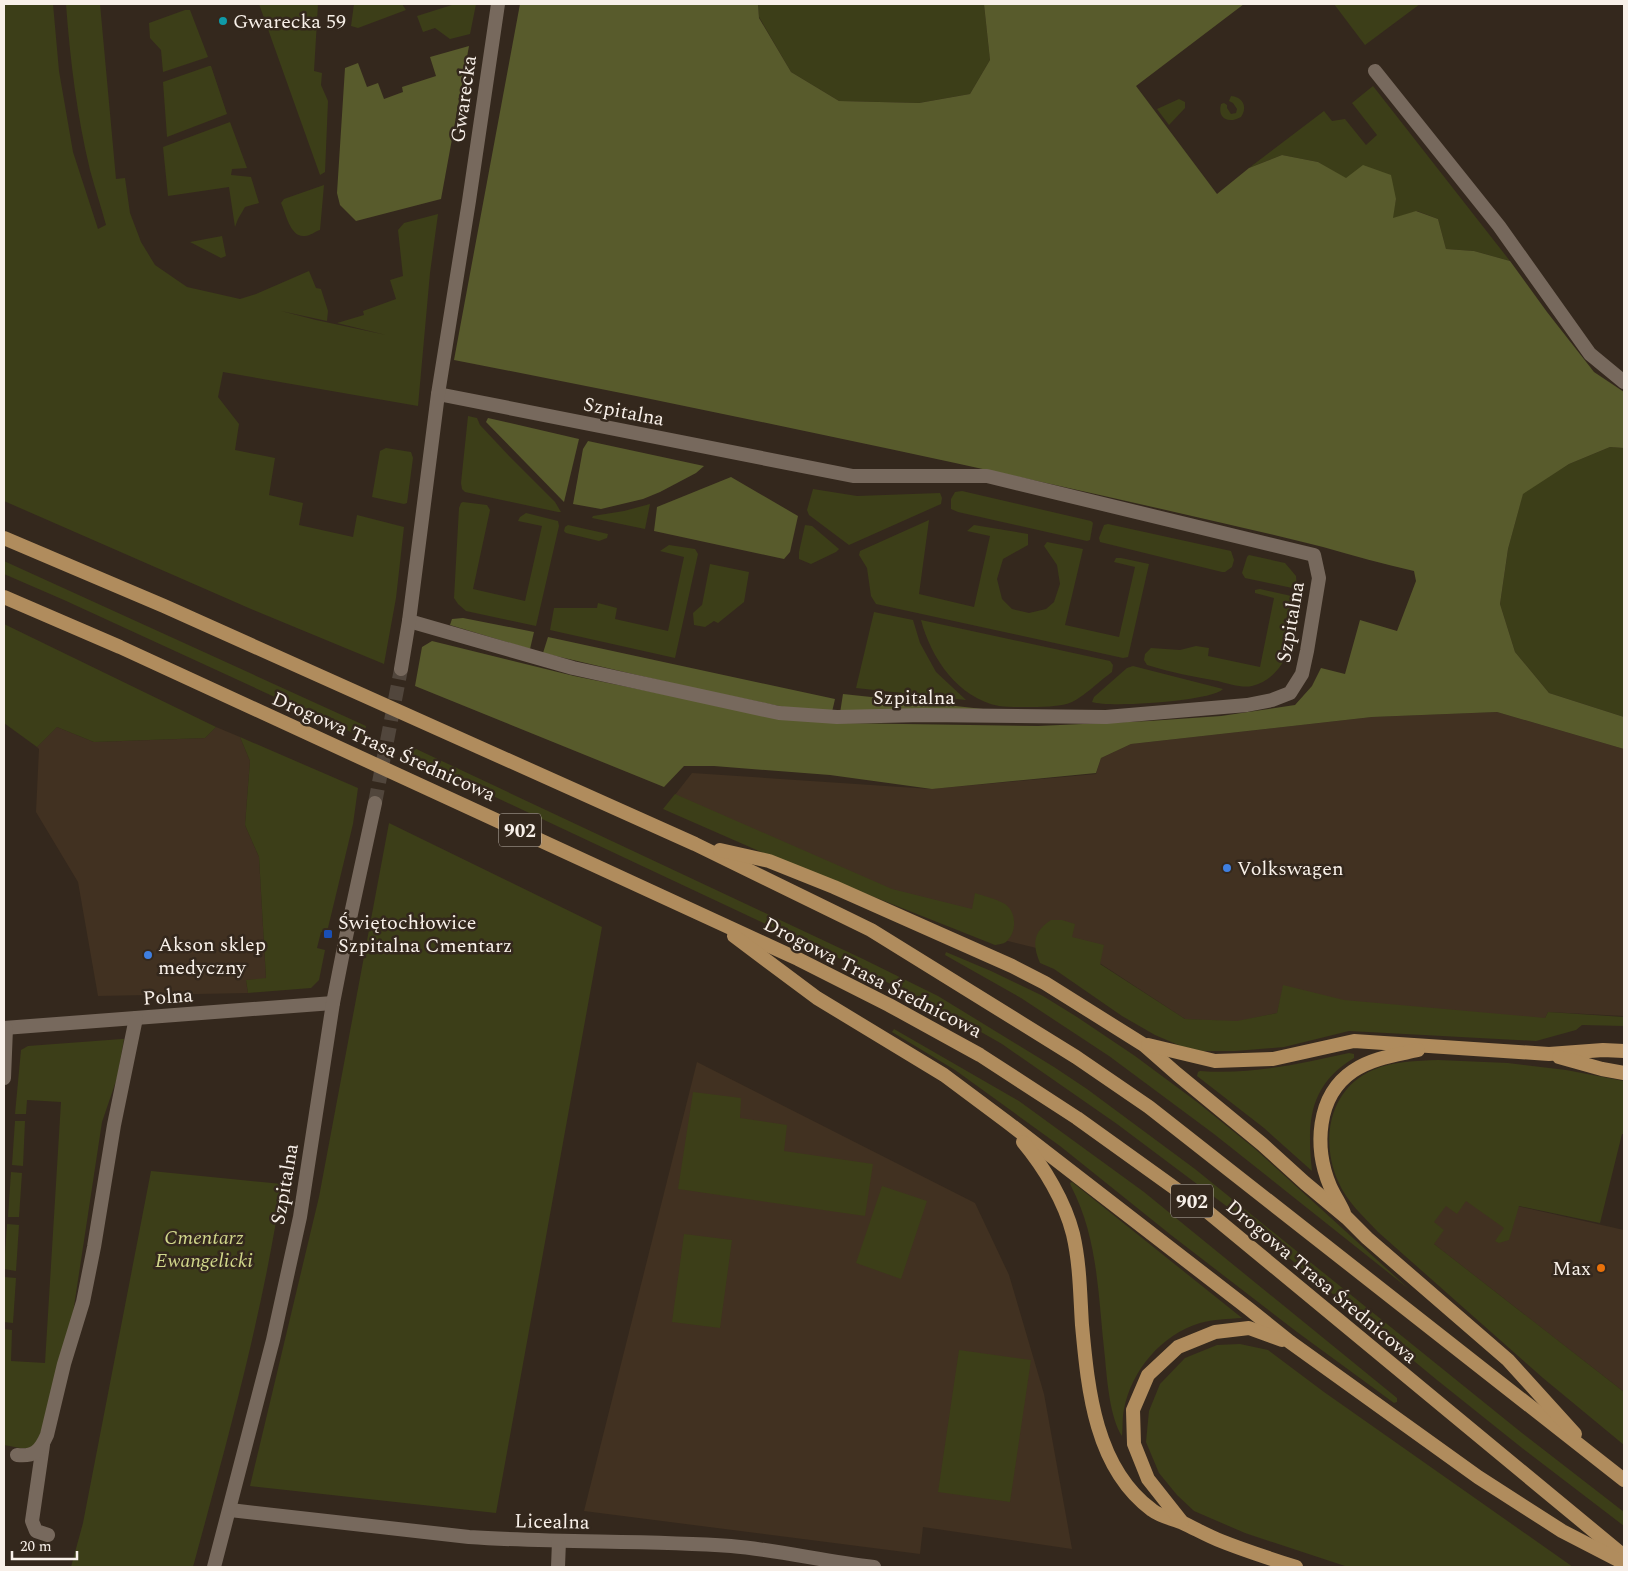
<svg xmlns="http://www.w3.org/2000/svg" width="1628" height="1571" viewBox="0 0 1628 1571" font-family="Spectral,serif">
<rect width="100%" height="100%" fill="#34281d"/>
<!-- built -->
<g fill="#413121">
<polygon points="1497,712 1624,749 1624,1016 1548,1012 1538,1033 1325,1024 1310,1020 1284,986 1277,1013 1236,1022 1185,1019 1101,964 996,938 671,800 692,773 931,789 1096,774 1101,758 1131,744 1372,717"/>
<polygon points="57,727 94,742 205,738 216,727 240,737 250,761 245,825 259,857 266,979 246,980 248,993 98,996 78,882 36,812 39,749 37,747"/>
<polygon points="697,1062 975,1203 1009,1275 1044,1394 1072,1549 923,1527 920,1554 584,1511"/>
<polygon points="1455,1192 1624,1230 1624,1392 1421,1234"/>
</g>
<!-- green -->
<g fill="#3c3e18">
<path d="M4,4H53L59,71L73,152L98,229L106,225C101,207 95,188 90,170C77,116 70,59 66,4H100L116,179L125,178L130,213L141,242L155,265L187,287L240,299L256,294L309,271L316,288L321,289L328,311L327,321L281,311L316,320L386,335L337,323L364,315L363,311L396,299L390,280L403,276L398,230L404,223L438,214L430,273L418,406L223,372L218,397L239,424L235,450L275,458L269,495L303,503L299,525L353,537L357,515L404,527L396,598L384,664L251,609L4,501Z"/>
<polygon points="259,4 318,4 314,71 322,73 321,85 328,101 325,172 320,175"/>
<polygon points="354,4 402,4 406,10 358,28 351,26"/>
<polygon points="455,4 476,4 470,34 450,39 435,28 423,32 417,16"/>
<polygon points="758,4 984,4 990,60 970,94 919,103 839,101 791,72 759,17"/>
<polygon points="1334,4 1420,4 1365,45"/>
<polygon points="185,10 190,10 208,57 163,72 161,50 150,38 149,23"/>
<polygon points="209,66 211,66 227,114 167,137 163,82"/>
<polygon points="1373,86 1510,261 1474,251 1446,249 1438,219 1417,211 1392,219 1396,199 1346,179 1318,162 1282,155 1249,168 1324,111 1332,121 1345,119 1366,145 1377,135 1352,103"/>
<path d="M1231,96C1243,97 1248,107 1241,117C1229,124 1217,119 1221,104L1224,103L1227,105V108L1231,114L1236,113L1237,109L1233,103L1229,101Z"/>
<polygon points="1179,99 1185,102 1185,108 1169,125 1157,109"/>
<polygon points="230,122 247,168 232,169 231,175 251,177 259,203 245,207 238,219 235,227 229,187 168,196 163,147"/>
<path d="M324,185L320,230C316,231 310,236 305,236C290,238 286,213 281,203L284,199Z"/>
<polygon points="222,236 226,256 221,258 190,242"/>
<polygon points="468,416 477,418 480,425 510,457 555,502 561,512 558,512 465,492 462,489 461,483"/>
<polygon points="1610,447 1624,448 1624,717 1549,693 1515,652 1500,604 1508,549 1523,493 1569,464"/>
<polygon points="386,448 411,452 413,458 407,503 404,504 372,497 380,451"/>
<polygon points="813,489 857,496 940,493 942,498 941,504 849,545 809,515 807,510"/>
<polygon points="962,491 1091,521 1093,523 1090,540 1087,541 958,512 951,509 951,499 955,492"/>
<polygon points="463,502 487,505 490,510 473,589 525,601 542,526 518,521 520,517 526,513 558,521 559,526 536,626 466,611 458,604 454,598 459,508 461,503"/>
<polygon points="650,504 645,529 592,518 593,516 624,511"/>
<polygon points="929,520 919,594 974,607 990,536 967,531 974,525 1028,534 1028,545 1003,559 997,579 1002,599 1012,609 1029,613 1046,609 1054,602 1060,584 1057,565 1044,546 1047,542 1083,549 1065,625 1119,637 1135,567 1114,562 1116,558 1121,558 1149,564 1128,657 1123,658 876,604 871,596 867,568 859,555 860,551"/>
<polygon points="1108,524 1231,551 1234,560 1232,567 1225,572 1222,572 1100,542 1099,538 1104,525"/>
<polygon points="568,525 608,534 607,538 599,541 566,533 564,531 565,527"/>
<polygon points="805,525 812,526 839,549 836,552 811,564 799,559 799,552"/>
<polygon points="669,545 695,549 698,554 675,658 550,630 554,608 597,608 598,603 617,608 615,619 668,631 684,557 660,551"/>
<polygon points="1249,555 1285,563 1296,576 1297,589 1245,578 1242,573 1247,557"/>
<polygon points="4,561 366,726 364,738 64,600 4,574"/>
<polygon points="710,564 749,572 744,602 718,623 714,621 705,627 694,625 693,613 702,605"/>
<path d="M1260,589L1296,597L1286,656C1280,670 1268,682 1252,686C1242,688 1229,684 1218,681C1194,677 1170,672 1147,665L1144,660L1145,654L1151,648L1180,650L1196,646L1209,648L1208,656L1260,667L1274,598L1255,593V590Z"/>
<polygon points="874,612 913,620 920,643 936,672 966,700 856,688"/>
<path d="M921,620L1110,661L1113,665L1112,672C1102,679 1082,698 1072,702C1061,707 1039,707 1026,707C1018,707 1008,707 999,706C958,698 931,658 921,620Z"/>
<polygon points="4,624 216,727 205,738 94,742 57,727 37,747 4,723"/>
<path d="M1133,666L1223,689C1212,701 1110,708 1092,702L1094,697L1127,668Z"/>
<polygon points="240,737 358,788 353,824 327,932 321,932 317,948 325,950 319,980 311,988 248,993 246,980 266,978 259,857 245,825 250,761"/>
<polygon points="412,747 863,959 938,996 1054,1067 1087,1089 1195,1169 1522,1433 1624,1512 1624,1526 1522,1448 1437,1380 1225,1205 1117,1124 1002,1044 946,1012 851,964 410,757"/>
<path d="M675,794L892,889L972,909L975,893C984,896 996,899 1005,904C1017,912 1017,933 1006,942C1003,944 999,944 995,945L766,854L663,809Z"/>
<polygon points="389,823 602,927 496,1513 250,1486 319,1197"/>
<path d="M1051,920H1062L1075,924L1072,937L1104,945L1100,964L1185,1019L1237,1021L1277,1013L1283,985L1344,1000L1545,1018L1548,1012L1624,1017V1026L1582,1025L1576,1030L1536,1041L1349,1031L1284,1047L1235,1051H1203L1183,1047L1155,1035L1122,1016L1054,969L1040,963C1032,944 1033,932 1051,920Z"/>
<polygon points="946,952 991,971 1043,996 1077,1017 1135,1056 1197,1102 1254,1148 1409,1289 1214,1134 1109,1056 1021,998 945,955"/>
<polygon points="894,1029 1019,1101 1144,1192 1397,1398 1397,1402 1394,1403 1297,1332 1171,1235 1060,1146 955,1070 892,1032"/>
<polygon points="122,1039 124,1039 117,1078 102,1122 73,1313 40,1437 32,1448 20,1448 4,1445 4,1329 12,1330 11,1361 45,1363 61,1102 27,1100 26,1114 15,1114 21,1050 28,1046"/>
<path d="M1349,1053L1354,1054V1058C1308,1086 1307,1123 1312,1171L1264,1128L1197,1076L1198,1072L1200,1071C1251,1075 1299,1064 1349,1053Z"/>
<path d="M1438,1060L1508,1063L1566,1070L1624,1081V1134H1622L1600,1223L1519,1206L1509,1240L1499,1243L1495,1241L1504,1228L1466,1201L1457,1214L1446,1206L1434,1222L1444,1230L1434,1244L1624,1392V1445L1543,1378L1378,1232C1364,1217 1346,1201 1338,1181C1320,1140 1329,1089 1373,1070C1393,1061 1416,1061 1438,1060Z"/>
<polygon points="693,1092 741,1098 740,1118 787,1125 784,1151 873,1164 865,1216 678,1189"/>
<polygon points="15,1121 25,1121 23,1166 12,1165"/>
<path d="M151,1171L282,1184C263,1314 227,1441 193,1567H71L83,1523Z"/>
<polygon points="11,1172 22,1173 19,1217 8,1217"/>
<path d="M1072,1182L1242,1318C1228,1319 1214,1319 1200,1323C1161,1335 1132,1370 1124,1409C1122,1418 1123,1428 1122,1436C1110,1418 1107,1380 1105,1358C1098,1298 1099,1240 1071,1186L1070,1183Z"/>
<polygon points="882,1186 927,1201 901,1279 856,1263"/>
<polygon points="7,1224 19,1225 16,1271 4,1269"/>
<polygon points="684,1234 732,1240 720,1328 672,1322"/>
<polygon points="4,1277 16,1278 13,1323 4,1322"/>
<polygon points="1240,1344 1268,1350 1324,1392 1573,1567 1348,1567 1245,1533 1194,1511 1177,1495 1159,1473 1146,1442 1149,1411 1160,1384 1185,1358 1217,1345"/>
<polygon points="959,1350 1031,1360 1010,1502 938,1492"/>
</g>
<!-- forest -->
<g fill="#585b2c">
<path d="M520,4H758L759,18L791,72L839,101L919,103L970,94L990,60L984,4H1244L1136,86L1217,194L1249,168L1282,155L1318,162L1346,178L1363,165L1391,175L1396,199L1393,218L1416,211L1438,219L1446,249L1474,251L1510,261L1547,312L1594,372L1624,392V448L1610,447L1569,464L1523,494L1508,549L1500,604L1515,652L1549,693L1624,717V749L1497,712L1372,717L1131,744L1101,758L1096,773L932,789L830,775L714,766H684L664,787L415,686L422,647L432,641L574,676L677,697L839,723L1038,726L1149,721L1221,716L1295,705L1312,686L1321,668L1345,674L1360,620L1397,631L1416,581L1414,571C1383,564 1354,556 1323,547C1289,538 1253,530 1218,522C964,463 710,410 454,360Z"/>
<polygon points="469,46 441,199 356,221 340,205 337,193 345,68 358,63 367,87 378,83 384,99 403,92 402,87 436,76 430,57"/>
<polygon points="488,418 579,439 564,502 486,422"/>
<polygon points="588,441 704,466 696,473 660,492 643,499 601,509 573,504 583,449"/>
<polygon points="731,477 798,516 790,552 784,559 654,531 657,507"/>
<polygon points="463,618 534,632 530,649 450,625 452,619"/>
<polygon points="548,637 835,699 832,712 813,713 697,689 543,653"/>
<polygon points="843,694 1002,711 840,713"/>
</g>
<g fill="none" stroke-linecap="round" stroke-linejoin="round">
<!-- minor-tunnel -->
<polyline stroke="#51463c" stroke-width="14" stroke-dasharray="14 7" stroke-linecap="butt" points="375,803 401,669"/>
<!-- minor -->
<g stroke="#77695d" stroke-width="14">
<polyline points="1375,71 1499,226 1590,354 1624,382"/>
<polyline points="409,621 573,668 779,713 837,717 923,715 1106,717 1247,705 1272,700 1290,693 1302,674 1307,651 1319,578 1314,555 987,476 853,476 438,394"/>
<polyline points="401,669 409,621 438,394 469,201 498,4"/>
<polyline points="4,1028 333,1003"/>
<polyline points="4,1078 6,1028"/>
<polyline points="43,1445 32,1521 36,1531 48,1535"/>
<path d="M17,1455C34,1457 40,1451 47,1435L64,1364L83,1302L94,1247L114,1125L136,1018"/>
<path d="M230,1510L469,1537C556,1543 644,1540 731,1546C779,1550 826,1562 874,1567"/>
<polyline points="214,1567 273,1340 300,1217 333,1003 346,937 375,803"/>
<polyline points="558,1567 559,1541"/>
</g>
<!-- primary -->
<g stroke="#b08c5d" stroke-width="14">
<polyline points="4,538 164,606 695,844 871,930 1076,1057 1149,1107 1624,1480"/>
<polyline points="4,597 120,647 798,959 889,1005 980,1055 1077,1118 1208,1212 1624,1556"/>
<polyline points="720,850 769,861 834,887 1012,966 1045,983 1144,1045 1177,1074 1262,1144 1305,1183 1347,1218 1367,1238 1508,1360 1575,1434"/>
<polyline points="734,936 817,998 944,1075 1007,1122 1249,1309 1290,1342 1478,1477 1562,1531 1622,1562"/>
<polyline points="1148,1045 1215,1061 1273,1059 1354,1041 1549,1054 1603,1050 1624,1051"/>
<polyline points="1559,1057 1602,1069 1624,1073"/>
<path d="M1023,1142C1044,1167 1065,1202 1073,1234C1080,1264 1080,1294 1082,1325C1088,1390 1095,1468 1152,1510C1161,1517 1174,1519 1183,1523C1196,1529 1208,1536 1221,1541C1246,1551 1271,1559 1296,1567"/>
<path d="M1344,1213C1340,1204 1334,1195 1330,1186C1314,1148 1316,1096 1353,1071C1372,1058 1396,1055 1418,1050"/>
<polyline points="1182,1522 1148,1479 1134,1444 1133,1410 1148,1375 1178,1347 1215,1332 1249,1328 1282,1340"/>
</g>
</g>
<!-- markers -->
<circle fill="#0f9aa8" stroke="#34281d" stroke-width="2" cx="223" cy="21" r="5"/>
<g fill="#3f7fe0" stroke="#34281d" stroke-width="2">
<circle cx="1227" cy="868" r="5"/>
<circle cx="148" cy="955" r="5"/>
</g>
<rect fill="#1a4fb4" stroke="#34281d" stroke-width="2" x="323" y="929" width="10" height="10" rx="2.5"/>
<circle fill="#e8710a" stroke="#34281d" stroke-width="2" cx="1601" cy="1268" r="5"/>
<g text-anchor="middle" stroke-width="5" stroke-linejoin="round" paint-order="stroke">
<!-- shield labels -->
<g fill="#34281d" stroke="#bdb4ac" stroke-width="1">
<rect x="499" y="813.5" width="42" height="33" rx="4"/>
<rect x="1171" y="1184.5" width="42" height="33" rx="4"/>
</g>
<g font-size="19" font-weight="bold" fill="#f8f0e9">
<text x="520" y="837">902</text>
<text x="1192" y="1208">902</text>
</g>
<!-- poi labels -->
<g font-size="20" fill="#f8f0e9" stroke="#34281d" text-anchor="start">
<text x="233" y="28">Gwarecka 59</text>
<text x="1237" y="875">Volkswagen</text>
<text x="338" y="929">Świętochłowice<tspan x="338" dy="23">Szpitalna Cmentarz</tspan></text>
<text x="158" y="951">Akson sklep<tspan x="158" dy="23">medyczny</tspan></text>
<text x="1591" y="1275" text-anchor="end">Max</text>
</g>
<!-- street labels -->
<g font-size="20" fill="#f8f0e9" stroke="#34281d">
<text transform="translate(463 99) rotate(-82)" y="7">Gwarecka</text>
<text transform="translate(624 411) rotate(11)" y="7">Szpitalna</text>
<text transform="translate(1290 622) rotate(-80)" y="7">Szpitalna</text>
<text x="914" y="704">Szpitalna</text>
<text transform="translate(384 746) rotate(24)" y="7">Drogowa Trasa Średnicowa</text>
<text transform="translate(873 977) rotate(27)" y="7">Drogowa Trasa Średnicowa</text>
<text transform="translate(168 996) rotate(-4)" y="7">Polna</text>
<text transform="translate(284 1184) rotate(-80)" y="7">Szpitalna</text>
<text transform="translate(1322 1281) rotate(40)" y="7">Drogowa Trasa Średnicowa</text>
<text transform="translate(552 1521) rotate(1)" y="7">Licealna</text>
</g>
<!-- park labels -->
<g font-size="20" font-style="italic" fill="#d1d78b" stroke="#34281d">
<text x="204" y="1244">Cmentarz<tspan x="204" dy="23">Ewangelicki</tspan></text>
</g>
</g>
<!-- border -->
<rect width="1628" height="1571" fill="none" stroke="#f8f0e9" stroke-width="10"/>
<!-- scale -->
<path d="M12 1551v8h65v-8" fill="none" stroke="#f8f0e9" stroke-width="2.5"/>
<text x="20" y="1551" font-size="15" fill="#f8f0e9" stroke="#34281d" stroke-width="4" paint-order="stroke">20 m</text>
</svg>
